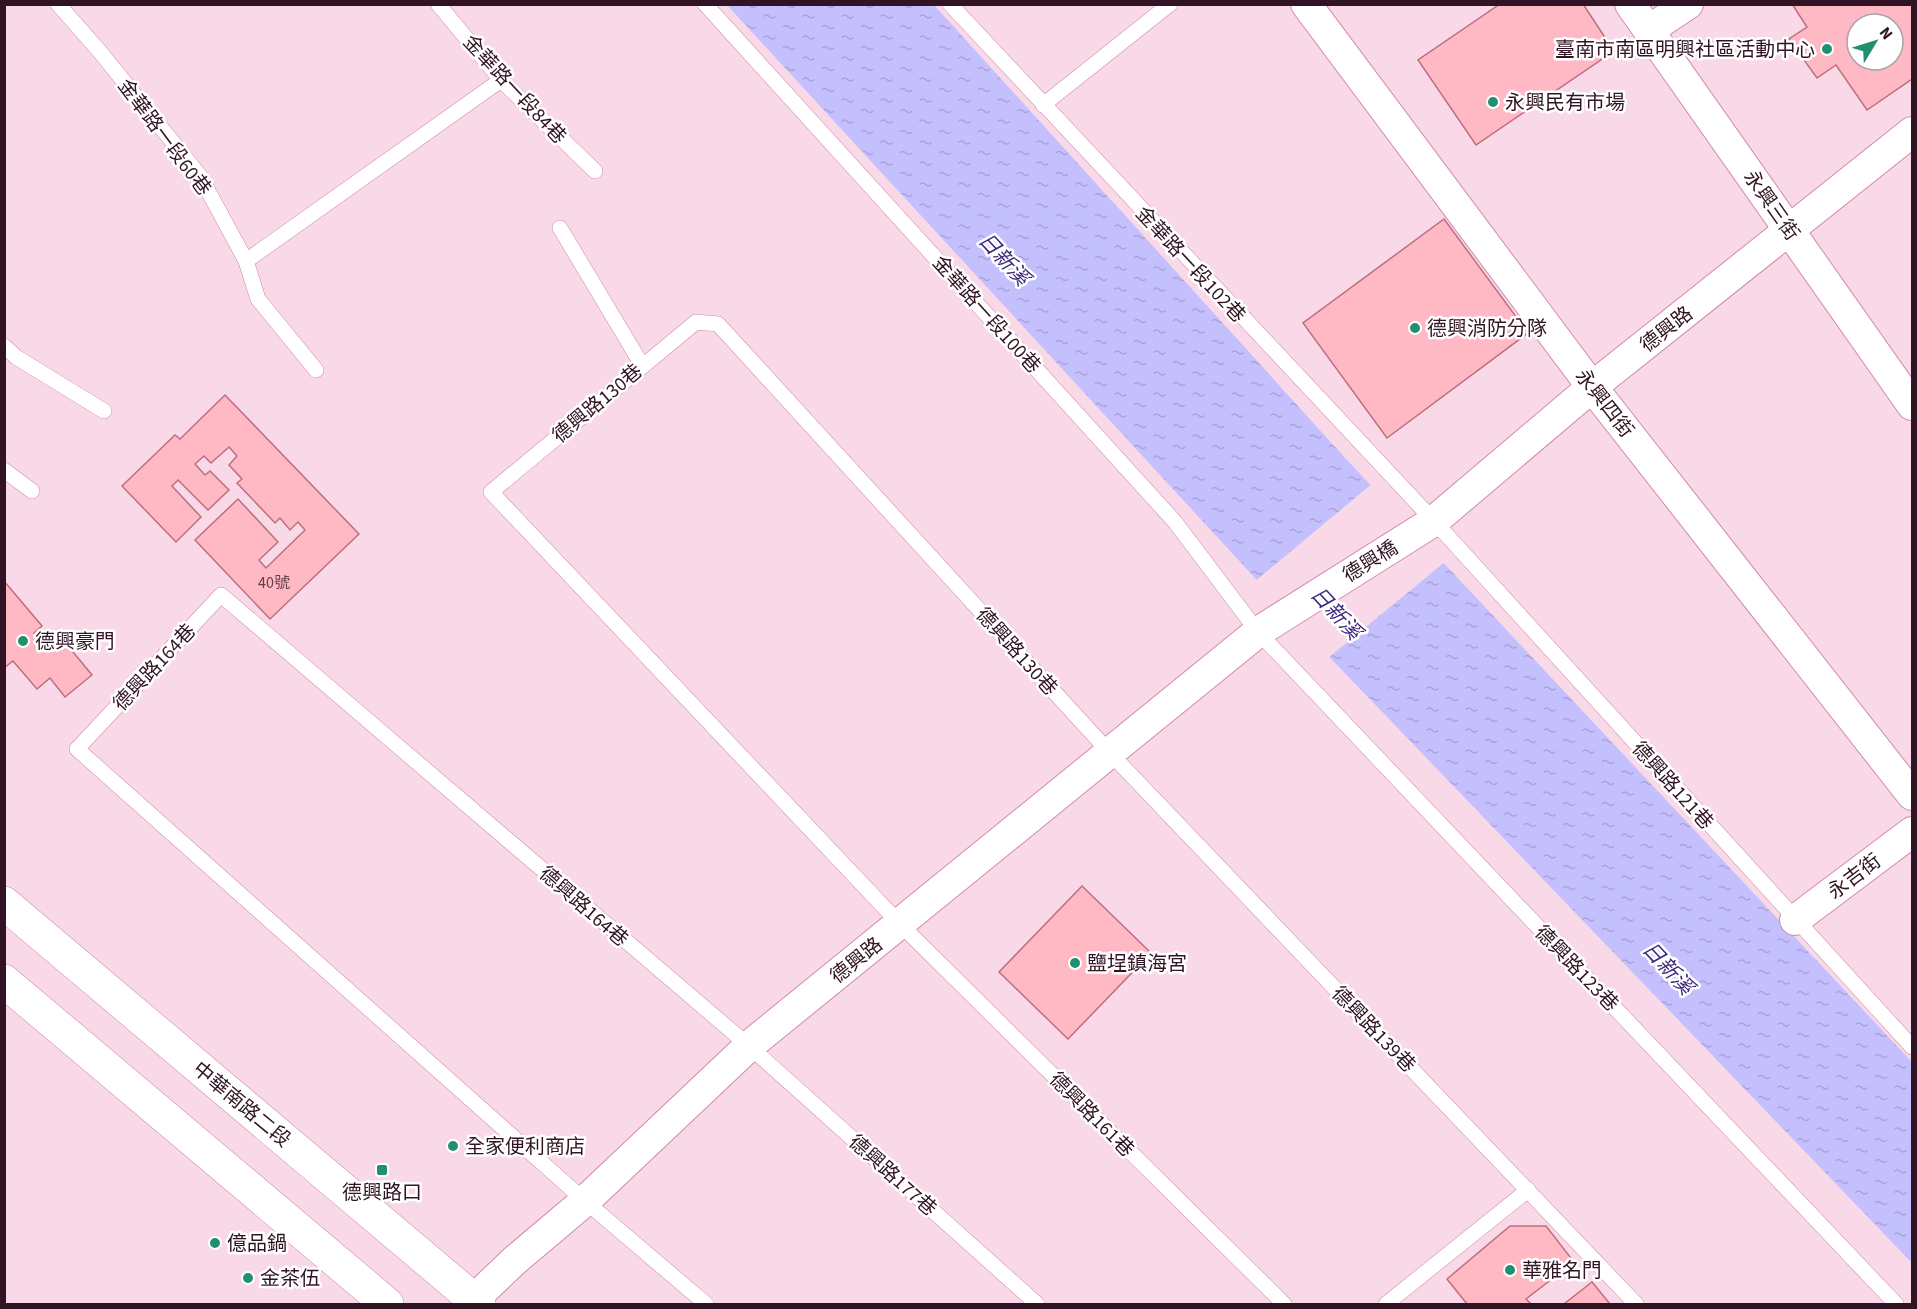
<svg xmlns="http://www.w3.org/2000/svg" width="1917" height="1309" viewBox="0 0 1917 1309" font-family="'Source Sans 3','Noto Sans TC',sans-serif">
<defs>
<pattern id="water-ripples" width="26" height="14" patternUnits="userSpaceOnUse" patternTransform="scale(1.5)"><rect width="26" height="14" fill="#c4bffd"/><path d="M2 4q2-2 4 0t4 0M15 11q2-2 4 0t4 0" fill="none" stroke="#a9a3d9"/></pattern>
</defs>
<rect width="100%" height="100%" fill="#f9d9e8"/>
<!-- water -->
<polygon fill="url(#water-ripples)" points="727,5 934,5 1347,460 1912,1062 1912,1263 1289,615"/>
<!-- pier -->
<polygon fill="#f9d9e8" points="1373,483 1446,561 1327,659 1254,582"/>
<!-- building -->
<g fill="#ffb9c4" stroke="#be6e7d" stroke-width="1.5" fill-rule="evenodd">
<polygon points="1500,4 1583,4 1614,51 1476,145 1418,60"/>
<path d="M1792,4H1912V79L1867,110L1836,65L1817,78L1789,39L1807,27ZM1857,24H1893V60H1857Z"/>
<polygon points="1444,219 1528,333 1387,438 1303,323"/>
<polygon points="225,395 359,534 270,619 195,540 238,499 278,542 259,560 266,568 305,530 298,522 290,530 280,518 275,523 237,483 242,479 229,465 237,456 229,447 211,463 204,456 195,464 205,475 210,471 229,490 208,510 178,480 172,486 201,517 176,542 122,486 175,435 180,439"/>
<polygon points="4,581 42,626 34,633 45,646 59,635 92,675 65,697 50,678 37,689 13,661 4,668"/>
<polygon points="1082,886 1151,953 1068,1039 999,972"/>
<polygon points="1510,1226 1546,1226 1574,1262 1526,1299 1531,1304 1467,1304 1447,1279"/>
<polygon points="1592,1282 1610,1304 1564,1304"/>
</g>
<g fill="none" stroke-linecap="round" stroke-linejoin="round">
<defs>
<g id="service">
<polyline points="58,4 101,53 200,176 246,261 258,299 316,370"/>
<polyline points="438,4 501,80 595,171"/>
<polyline points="705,4 1175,522 1258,632 1896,1304"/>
<polyline points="950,4 1434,521 1912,1047"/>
<polyline points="1043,105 1170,4"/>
<polyline points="560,228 642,365"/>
<polyline points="246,261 501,80"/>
<polyline points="4,346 16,357 104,411"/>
<polyline points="4,470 32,491"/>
<polyline points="706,1304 585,1201 77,749 221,595 749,1046 1037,1304"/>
<polyline points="1284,1304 900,924 491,492 696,322 718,324 1111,754 1636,1304"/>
<polyline points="1386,1304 1528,1190"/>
</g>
<g id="minor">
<polyline points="1306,4 1592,387 1912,795"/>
<polyline points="1630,4 1912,405"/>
<polyline points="1649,30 1688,4"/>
<polyline points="1795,920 1912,832"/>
<polyline points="469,1304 514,1261 585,1201 749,1046 1258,632 1434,521 1592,387 1912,132"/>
</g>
<g id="tertiary">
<polyline points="4,903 479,1304"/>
<polyline points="4,981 387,1304"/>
</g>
</defs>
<!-- service casing -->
<use href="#service" stroke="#d288ad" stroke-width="16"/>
<!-- minor casing -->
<use href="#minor" stroke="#d288ad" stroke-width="32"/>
<!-- tertiary casing -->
<use href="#tertiary" stroke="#d288ad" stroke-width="34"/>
<!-- service -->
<use href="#service" stroke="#fff" stroke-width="15"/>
<!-- minor -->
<use href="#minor" stroke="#fff" stroke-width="30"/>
<!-- tertiary -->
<use href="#tertiary" stroke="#fff" stroke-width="33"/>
</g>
<!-- markers -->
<g fill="#219070" stroke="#fff" stroke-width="2">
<circle cx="1827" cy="49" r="6"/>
<circle cx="1493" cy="102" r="6"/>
<circle cx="1415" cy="328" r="6"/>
<circle cx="23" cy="641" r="6"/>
<circle cx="1075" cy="963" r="6"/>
<circle cx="453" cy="1146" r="6"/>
<rect x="376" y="1164" width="12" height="12" rx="3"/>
<circle cx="215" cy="1243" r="6"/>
<circle cx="1510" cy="1270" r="6"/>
<circle cx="248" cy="1278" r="6"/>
</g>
<g text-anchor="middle" stroke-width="5" stroke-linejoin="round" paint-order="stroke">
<!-- number labels -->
<g font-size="16" fill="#643d4b">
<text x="274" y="588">40號</text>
</g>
<!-- poi labels -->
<g font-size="20" fill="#301423" stroke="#fff" text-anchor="start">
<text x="1815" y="56" text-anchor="end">臺南市南區明興社區活動中心</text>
<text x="1505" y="109">永興民有市場</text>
<text x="1427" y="335">德興消防分隊</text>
<text x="35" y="648">德興豪門</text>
<text x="1087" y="970">鹽埕鎮海宮</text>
<text x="465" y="1153">全家便利商店</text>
<text x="382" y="1199" text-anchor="middle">德興路口</text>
<text x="227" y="1250">億品鍋</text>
<text x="1522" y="1277">華雅名門</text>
<text x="260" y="1285">金茶伍</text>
</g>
<!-- street labels -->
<g font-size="20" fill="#301423" stroke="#fff">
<text transform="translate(515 89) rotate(47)" y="7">金華路一段84巷</text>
<text transform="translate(165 137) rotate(53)" y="7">金華路一段60巷</text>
<text transform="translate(1772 205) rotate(55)" y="7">永興三街</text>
<text transform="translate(1191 264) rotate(47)" y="7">金華路一段102巷</text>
<text transform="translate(987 314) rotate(48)" y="7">金華路一段100巷</text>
<text transform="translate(1666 329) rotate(-38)" y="7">德興路</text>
<text transform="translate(597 403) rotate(-40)" y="7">德興路130巷</text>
<text transform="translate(1605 403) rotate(52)" y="7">永興四街</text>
<text transform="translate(1370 561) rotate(-32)" y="7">德興橋</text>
<text transform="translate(1017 651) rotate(48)" y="7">德興路130巷</text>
<text transform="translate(154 667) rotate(-47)" y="7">德興路164巷</text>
<text transform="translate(1673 785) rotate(48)" y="7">德興路121巷</text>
<text transform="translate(1854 876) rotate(-37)" y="7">永吉街</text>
<text transform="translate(584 906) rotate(41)" y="7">德興路164巷</text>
<text transform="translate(856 960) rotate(-39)" y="7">德興路</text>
<text transform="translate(1577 968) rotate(46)" y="7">德興路123巷</text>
<text transform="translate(1374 1029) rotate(46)" y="7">德興路139巷</text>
<text transform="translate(242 1104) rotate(40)" y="7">中華南路二段</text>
<text transform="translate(1092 1114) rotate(45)" y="7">德興路161巷</text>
<text transform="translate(893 1175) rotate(42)" y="7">德興路177巷</text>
</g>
<!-- water labels -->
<g font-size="21" font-style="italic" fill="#3c277d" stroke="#fff">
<text transform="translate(1004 259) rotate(47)" y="7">日新溪</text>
<text transform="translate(1336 613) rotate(47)" y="7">日新溪</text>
<text transform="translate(1668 968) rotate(47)" y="7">日新溪</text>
</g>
</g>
<!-- border -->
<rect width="1917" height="1309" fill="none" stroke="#301423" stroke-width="12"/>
<!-- north arrow -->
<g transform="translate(1875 42) rotate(52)"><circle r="28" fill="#ffffff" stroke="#aca1a7" stroke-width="1.5"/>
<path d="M0-4.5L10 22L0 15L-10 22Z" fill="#219070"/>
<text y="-9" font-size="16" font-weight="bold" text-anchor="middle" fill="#301423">N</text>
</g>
</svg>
